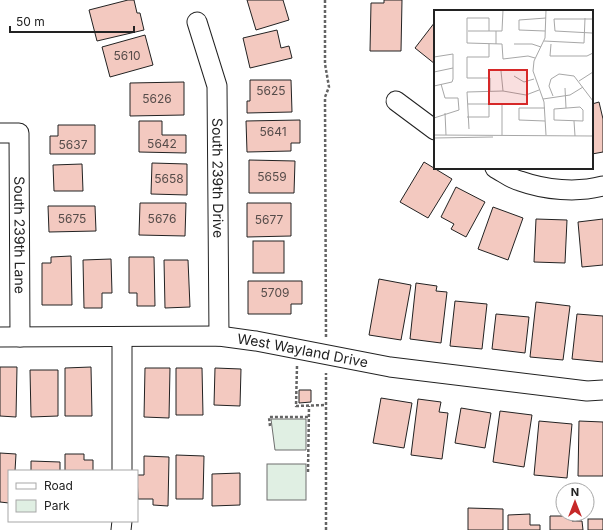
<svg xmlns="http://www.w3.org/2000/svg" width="603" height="530" viewBox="0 0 603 530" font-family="Inter,sans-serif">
<rect width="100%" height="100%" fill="#fff"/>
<!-- park -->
<g fill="#e0efe3" stroke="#6f6f6f">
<polygon points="271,419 306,419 306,450 275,450"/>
<rect x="267" y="464" width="39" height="36"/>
</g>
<!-- building -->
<g fill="#f3c9c0" stroke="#222">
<polygon points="128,0 134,0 137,13 140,13 144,30 97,41 89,10"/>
<polygon points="247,0 283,0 289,20 256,30"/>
<polygon points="384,0 402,0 401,51 370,51 371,3 384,3"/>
<polygon points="435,22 435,64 415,48"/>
<polygon points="277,30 281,48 289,46 292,58 250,68 243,38"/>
<polygon points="145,35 153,65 110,77 102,47"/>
<polygon points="250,80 291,80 292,112 247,113 247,101 250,101"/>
<polygon points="184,82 184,115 130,116 130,83"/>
<polygon points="599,102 603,119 603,152 592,154 592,104"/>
<polygon points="300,120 300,143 291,143 291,151 247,152 246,121"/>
<polygon points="139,121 162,121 162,135 186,135 186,153 139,152"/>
<polygon points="58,125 95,125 95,154 50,154 50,136 58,136"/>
<polygon points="249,160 295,161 294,193 249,193"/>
<polygon points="424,162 452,179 428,218 400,202"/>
<polygon points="152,163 187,164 187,195 151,194"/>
<polygon points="82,164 83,191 54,191 53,165"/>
<polygon points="456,187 485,202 466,237 451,229 454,224 441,217"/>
<polygon points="140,203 186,203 185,236 139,235"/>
<polygon points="247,203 291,203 291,236 247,237"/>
<polygon points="48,206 95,206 96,231 49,232"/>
<polygon points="493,207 523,218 508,260 478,249"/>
<polygon points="536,219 567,220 565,263 534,262"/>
<polygon points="603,219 603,265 582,267 578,222"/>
<rect x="253" y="241" width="31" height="32"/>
<polygon points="71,256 72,305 42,305 42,263 51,263 51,257"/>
<polygon points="129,257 154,257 155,306 137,306 137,293 129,293"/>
<polygon points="111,259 112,293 102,293 102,308 84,308 83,260"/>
<polygon points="164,260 188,260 190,307 165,308"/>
<polygon points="379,279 411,285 401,340 369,335"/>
<polygon points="248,281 302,281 302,304 291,304 291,314 248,314"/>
<polygon points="416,283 437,286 436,291 447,292 441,343 410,339"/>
<polygon points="455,301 487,304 482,349 450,346"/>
<polygon points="536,302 570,306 563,360 530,357"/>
<polygon points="496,314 529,317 525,353 492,349"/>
<polygon points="577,314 603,316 603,362 572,359"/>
<polygon points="0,367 17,367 16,417 0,416"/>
<polygon points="91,367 92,416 65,416 65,368"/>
<polygon points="145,368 170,368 169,418 144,417"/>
<polygon points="176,368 202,368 203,415 176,415"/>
<polygon points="215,368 241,369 240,406 214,405"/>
<polygon points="30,370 58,370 58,416 31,417"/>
<polygon points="299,390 311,390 311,402 299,403"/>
<polygon points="381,398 412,403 404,448 373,443"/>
<polygon points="418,399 441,402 439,412 448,413 442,459 411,455"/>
<polygon points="461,408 491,413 485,448 455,443"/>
<polygon points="500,411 532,415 524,467 493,462"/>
<polygon points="539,421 572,424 567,478 534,475"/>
<polygon points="579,421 603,422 603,476 578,476"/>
<polygon points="0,453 16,454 15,471 9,471 9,503 0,502"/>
<polygon points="65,454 84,454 84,460 93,460 93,471 65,471"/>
<polygon points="176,455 204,456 203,499 176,499"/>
<polygon points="144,456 169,457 168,506 153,505 153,499 138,499 137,475 144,475"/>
<polygon points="31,461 60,462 60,471 31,471"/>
<polygon points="240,473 240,505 212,506 212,474"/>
<polygon points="468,508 503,509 503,530 468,530"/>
<polygon points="530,514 530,525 540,525 540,530 508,530 508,515"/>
<polygon points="550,516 572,516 572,521 582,521 583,530 550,530"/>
<rect x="588" y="519" width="15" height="11"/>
</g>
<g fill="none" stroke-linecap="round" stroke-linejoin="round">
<defs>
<g id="minor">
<path id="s1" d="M197,22L217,86L219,336"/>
<polyline points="396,101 435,130"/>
<path id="s2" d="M0,133H19L20,337"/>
<path d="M495,168C503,172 511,179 520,181C545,190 577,193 603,186"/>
<path id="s3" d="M0,337L219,336L256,341L390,367L587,391L603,390"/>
<polyline points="122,471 122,337"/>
<polyline points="121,530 122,521"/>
</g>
</defs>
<!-- minor casing -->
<use href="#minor" stroke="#222" stroke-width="21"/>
<!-- path -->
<g stroke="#646464" stroke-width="2.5" stroke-dasharray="3 2" stroke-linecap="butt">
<polyline points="325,0 325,64 329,87 325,97 326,338"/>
<polyline points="297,366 296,406 326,405"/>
<polyline points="270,426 269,417 309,417"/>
<polyline points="308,472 309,406"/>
<polyline points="326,530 326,373"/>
</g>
<!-- minor -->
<use href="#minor" stroke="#fff" stroke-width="19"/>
</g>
<g text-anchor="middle" stroke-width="3" stroke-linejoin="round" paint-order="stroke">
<!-- number labels -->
<g font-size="12" fill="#564c4a">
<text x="127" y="60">5610</text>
<text x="271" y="95">5625</text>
<text x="157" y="103">5626</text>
<text x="273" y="136">5641</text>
<text x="162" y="148">5642</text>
<text x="73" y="149">5637</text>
<text x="272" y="181">5659</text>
<text x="169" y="183">5658</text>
<text x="72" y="223">5675</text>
<text x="162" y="223">5676</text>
<text x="269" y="224">5677</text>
<text x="275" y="297">5709</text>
</g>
<!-- street labels -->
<g font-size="14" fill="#222" stroke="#fff">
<text dy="5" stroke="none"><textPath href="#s1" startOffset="159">South 239th Drive</textPath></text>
<text dy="5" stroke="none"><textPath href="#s2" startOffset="121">South 239th Lane</textPath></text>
<text dy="5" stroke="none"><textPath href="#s3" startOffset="304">West Wayland Drive</textPath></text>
</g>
</g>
<!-- overview -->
<g transform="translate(434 10)">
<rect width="159" height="159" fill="#fff"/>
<path fill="none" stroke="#a7a7a7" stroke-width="1" d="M34,21H68L69,0M55,21V8H33V33L68,34L69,49L94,46L101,48M62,21V34M111,21L85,20V10L112,8M158,23L121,21L120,9H159M110,31L150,33L151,8M55,34V47H33V68H56V81M80,34H98L107,37M117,34L116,46H153L159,43M0,47L19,44V69L18,72L0,76M67,61L69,81M0,62L19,58M80,66L90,72L100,69M117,69L125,64L140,66L159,91M117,69L115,76L119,86M145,71L159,62M131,78L132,98M109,89L136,85L149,77M34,94H68V125M146,97L149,100V111L120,110V99ZM111,98H85V110L111,111M11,103L12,125M33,107H55V94M0,108L25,100L24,88H11L7,74M140,111L141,126M35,119L33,82L69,81L92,85L105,80M0,125L159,126M112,125L110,92L99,61L100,51L111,28L112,0M0,128L59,127"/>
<path fill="#d62828" fill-opacity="0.15" stroke="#d62828" stroke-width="2" d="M55,60H93V94H55Z"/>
<rect width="159" height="159" fill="none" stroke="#222" stroke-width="2"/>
</g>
<!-- legend -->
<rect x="8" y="470" width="130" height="52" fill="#ffffff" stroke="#a7a7a7"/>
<rect x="16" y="483" width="20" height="6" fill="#ffffff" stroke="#a7a7a7"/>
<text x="44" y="490" font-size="12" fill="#222222">Road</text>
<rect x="16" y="500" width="20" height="12" fill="#e0efe3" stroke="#a7a7a7"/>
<text x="44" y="510" font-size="12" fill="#222222">Park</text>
<!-- north arrow -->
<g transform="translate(575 502)"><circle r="19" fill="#ffffff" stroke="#a7a7a7"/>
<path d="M0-3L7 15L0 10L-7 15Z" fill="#c62828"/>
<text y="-6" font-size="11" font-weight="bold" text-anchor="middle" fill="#222222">N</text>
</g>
<!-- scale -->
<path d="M10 26v6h124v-6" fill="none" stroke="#222222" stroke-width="2"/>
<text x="16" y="26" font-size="12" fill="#222222" stroke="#ffffff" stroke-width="3" paint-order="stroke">50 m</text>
</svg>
